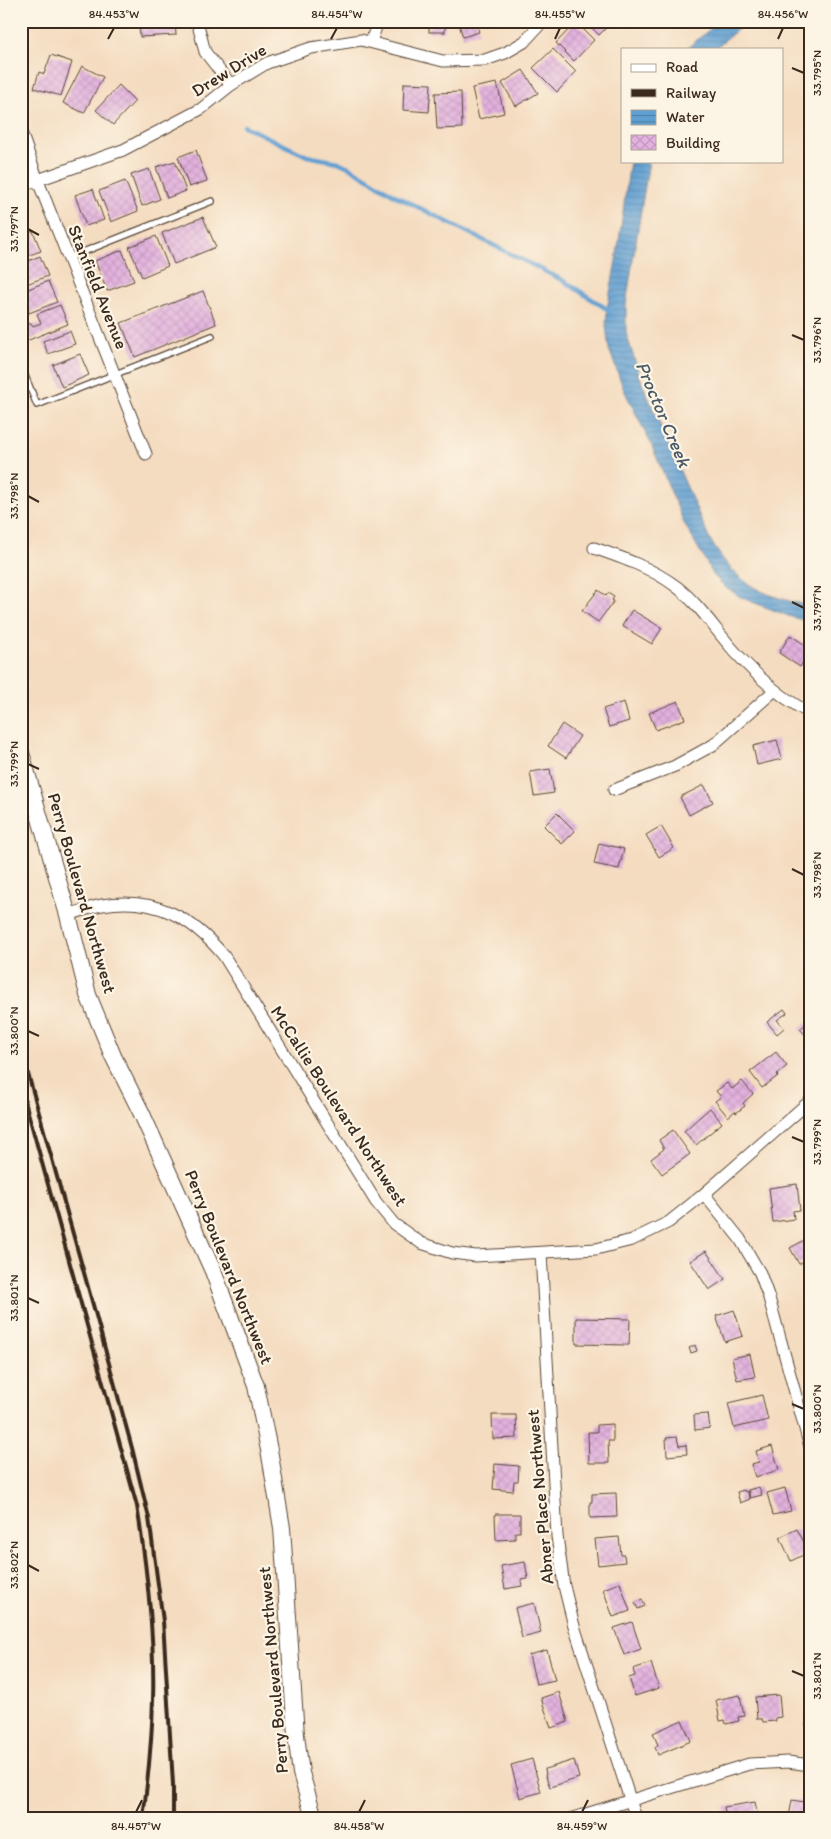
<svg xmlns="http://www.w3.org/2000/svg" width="831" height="1839" viewBox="0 0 831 1839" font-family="Itim,sans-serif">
<defs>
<pattern id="water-rules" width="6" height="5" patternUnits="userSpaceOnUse" patternTransform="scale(1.25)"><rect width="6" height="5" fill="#609fd2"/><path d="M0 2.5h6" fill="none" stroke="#5082aa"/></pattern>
<pattern id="building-cross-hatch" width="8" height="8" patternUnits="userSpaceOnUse" patternTransform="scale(1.25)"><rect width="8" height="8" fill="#e2b1de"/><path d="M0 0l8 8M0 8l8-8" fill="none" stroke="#c398be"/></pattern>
</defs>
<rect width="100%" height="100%" fill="#fcf5e5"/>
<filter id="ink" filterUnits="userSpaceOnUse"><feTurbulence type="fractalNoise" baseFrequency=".02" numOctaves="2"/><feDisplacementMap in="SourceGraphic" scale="10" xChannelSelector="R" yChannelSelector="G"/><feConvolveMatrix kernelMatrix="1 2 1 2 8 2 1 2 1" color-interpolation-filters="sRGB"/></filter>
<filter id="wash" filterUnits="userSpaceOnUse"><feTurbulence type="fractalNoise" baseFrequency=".0096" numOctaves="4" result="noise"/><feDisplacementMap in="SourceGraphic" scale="20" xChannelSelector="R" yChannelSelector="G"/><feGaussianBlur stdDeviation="1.12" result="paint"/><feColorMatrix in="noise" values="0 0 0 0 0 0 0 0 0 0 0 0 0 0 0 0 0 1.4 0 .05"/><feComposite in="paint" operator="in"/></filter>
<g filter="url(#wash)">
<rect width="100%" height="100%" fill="#f4dcc0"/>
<!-- water -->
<g fill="url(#water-rules)" stroke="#4e6478">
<polygon points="720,21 748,21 714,49 686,49"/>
<path d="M630,161H649L629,285L626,305V333L642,383L709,538C737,585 758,594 810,606V622L791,617L742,598L725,587L714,576L684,523L651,444L624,390L609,349L606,326L607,309L617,255Z"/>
</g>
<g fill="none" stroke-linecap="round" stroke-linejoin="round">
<!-- stream -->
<polyline stroke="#609fd2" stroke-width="4.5" points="244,126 307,156 338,162 351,168 398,197 564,281 607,309 612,310"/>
</g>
<g id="blocks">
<!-- building -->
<g fill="url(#building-cross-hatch)">
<polygon points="139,21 175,21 176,35 140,37"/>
<rect x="429" y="21" width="16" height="11"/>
<polygon points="458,21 476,21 479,32 463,37"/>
<polygon points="585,21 613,21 599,35"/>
<polygon points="576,22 594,40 574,61 556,43"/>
<polygon points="553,49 576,72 557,92 533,68"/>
<polygon points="51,55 72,62 61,96 34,88 39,72 44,74"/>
<polygon points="82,66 103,77 84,113 63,103"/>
<polygon points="523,70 538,93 516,106 502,83"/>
<polygon points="404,83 431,84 429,112 403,110"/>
<polygon points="497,83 504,113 479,119 472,88"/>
<polygon points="119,85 135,101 113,125 96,110"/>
<polygon points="461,92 462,128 437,129 435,93"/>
<polygon points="196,150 207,181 189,187 178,157"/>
<polygon points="175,161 186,191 167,198 156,167"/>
<polygon points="149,169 160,199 142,206 131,175"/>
<polygon points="125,181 138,211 111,222 99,191"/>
<polygon points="93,189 104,220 86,226 75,195"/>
<polygon points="21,209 28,227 21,230"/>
<polygon points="203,217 216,247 174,264 162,233"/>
<polygon points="33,231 41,251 21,258 21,235"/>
<polygon points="156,236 168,266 142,277 129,247"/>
<polygon points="122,250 134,281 107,291 95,261"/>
<polygon points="40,256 48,276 21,286 21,264"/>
<polygon points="48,281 57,302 29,313 21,292"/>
<polygon points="203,291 216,324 135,357 121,323"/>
<polygon points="60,305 68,324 24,342 21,335 21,327 31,323 33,326 41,323 37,314"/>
<polygon points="70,331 75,344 48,354 43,341"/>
<polygon points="80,354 89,375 62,387 53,365"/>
<polygon points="598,590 606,596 608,593 614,597 612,600 614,601 598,622 582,611"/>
<polygon points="632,610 662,628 652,644 622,626"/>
<polygon points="790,635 810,648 810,651 800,667 779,653"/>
<polygon points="678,701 685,719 656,730 649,713"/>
<polygon points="624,702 629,721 609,727 603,709"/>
<polygon points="562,724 580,736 566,758 548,746"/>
<polygon points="777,740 782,759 757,765 753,746"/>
<polygon points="550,769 554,793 534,796 530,772"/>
<polygon points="704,785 713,802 689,815 680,797"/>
<polygon points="557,813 575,831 562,844 544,826"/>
<polygon points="661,826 674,848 659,857 646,835"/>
<polygon points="599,843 624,849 619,869 594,864"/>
<polygon points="784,1009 787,1013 777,1020 784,1028 777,1034 767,1022"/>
<polygon points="810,1021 810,1040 800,1029"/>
<polygon points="776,1052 787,1066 776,1075 778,1076 762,1088 750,1072"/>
<polygon points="742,1081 753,1094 743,1103 745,1106 736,1113 735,1111 728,1117 715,1101 721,1097 716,1091 727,1083 732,1089"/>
<polygon points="710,1108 722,1123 696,1145 684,1131"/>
<polygon points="673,1130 690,1154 662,1174 651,1159 664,1149 659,1140"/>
<polygon points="797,1184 800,1210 793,1211 794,1219 773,1222 769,1188"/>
<polygon points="810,1237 810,1258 799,1264 790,1248"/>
<polygon points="706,1251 725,1279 709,1290 690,1261"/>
<polygon points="810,1281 810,1305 809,1305 804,1282"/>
<polygon points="734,1310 743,1336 725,1342 716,1316"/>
<polygon points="576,1318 630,1319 629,1345 576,1344"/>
<polygon points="695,1345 697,1351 691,1353 689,1348"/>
<polygon points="750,1354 755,1377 737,1380 732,1358"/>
<polygon points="762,1395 768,1420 734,1428 728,1403"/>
<polygon points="708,1414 710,1428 695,1430 694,1415"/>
<polygon points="492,1415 516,1415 517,1438 493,1439"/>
<polygon points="613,1424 613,1441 608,1441 609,1463 589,1463 588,1432 597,1432 597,1425"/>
<polygon points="677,1437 679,1446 686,1445 687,1454 667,1456 666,1438"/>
<polygon points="772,1446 779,1470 755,1477 751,1464 759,1462 756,1451"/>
<polygon points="495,1464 519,1466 518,1481 514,1481 513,1491 493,1489"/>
<polygon points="759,1487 762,1495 750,1498 748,1490"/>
<polygon points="785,1488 791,1511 773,1515 767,1493"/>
<polygon points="744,1490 745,1492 747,1491 750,1499 740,1503 737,1492"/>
<polygon points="616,1493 617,1517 590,1518 590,1502 592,1502 592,1494"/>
<polygon points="495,1514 520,1514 520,1532 515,1532 515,1539 496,1540"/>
<polygon points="797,1529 809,1552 791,1561 780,1537"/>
<polygon points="619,1537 621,1555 624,1555 625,1562 598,1565 595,1539"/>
<polygon points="525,1562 528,1579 521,1580 522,1586 505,1589 501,1566"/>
<polygon points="620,1583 630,1611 613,1617 603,1589"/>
<polygon points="642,1599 645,1606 638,1609 635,1603"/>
<polygon points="534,1603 541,1633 522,1638 515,1608"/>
<polygon points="632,1622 641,1649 624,1655 614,1628"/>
<polygon points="547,1650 555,1680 536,1684 529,1655"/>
<polygon points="651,1663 659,1688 635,1696 629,1678 635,1676 633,1669"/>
<polygon points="559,1692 568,1722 551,1728 541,1698"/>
<polygon points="740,1695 744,1716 738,1717 739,1721 726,1724 725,1720 720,1721 716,1700"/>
<polygon points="779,1695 781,1717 775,1718 776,1721 763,1722 762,1719 757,1719 755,1697"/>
<polygon points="807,1708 810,1708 810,1727 806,1726"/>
<polygon points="682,1720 691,1741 658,1755 655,1747 658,1745 653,1733"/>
<polygon points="532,1759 541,1792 520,1798 511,1765"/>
<polygon points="574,1760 579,1778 550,1787 545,1775 546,1775 545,1769"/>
<polygon points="792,1800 810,1803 810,1818 789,1817"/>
<polygon points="755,1802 758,1818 726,1818 724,1807"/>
</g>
</g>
</g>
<g filter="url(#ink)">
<use href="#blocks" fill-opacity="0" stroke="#574536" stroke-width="1"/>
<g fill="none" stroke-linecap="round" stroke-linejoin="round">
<defs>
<g id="lane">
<polyline points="68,258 212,201"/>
<polyline points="21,366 37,405 212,336"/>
</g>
<g id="street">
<polyline points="197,21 205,52 231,85"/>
<polyline points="371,42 378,21"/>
<polyline points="21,132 38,181 146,454"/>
<polyline points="21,186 123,150 201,109 231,85 267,63 311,48 361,40 443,61 485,60 505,53 524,42 543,21"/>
<path d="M594,548C623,558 652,568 677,587C700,605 716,631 736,653C757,676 782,699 810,713"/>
<polyline points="614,790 675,766 713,745 775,690"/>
<path d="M68,915C79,912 90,907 102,905C154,896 192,917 224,956L376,1202L394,1224L421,1243L452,1253L476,1256L596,1249L632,1240L669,1222L704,1194L810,1101"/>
<polyline points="704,1194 740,1239 760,1273 769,1298 810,1447"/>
<polyline points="541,1253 557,1536 564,1586 574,1626 636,1818"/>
<polyline points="573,1818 749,1764 788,1762 810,1765"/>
</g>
<polyline id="secondary" points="21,753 68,915 88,995 113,1056 141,1112 213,1271 256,1386 270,1455 282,1528 296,1735 301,1773 314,1818"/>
</defs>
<!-- lane casing -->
<use href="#lane" stroke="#574536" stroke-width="8"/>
<!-- street casing -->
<use href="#street" stroke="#574536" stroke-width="13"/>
<!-- secondary casing -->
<use href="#secondary" stroke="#574536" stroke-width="18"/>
<!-- lane -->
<use href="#lane" stroke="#fff" stroke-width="5.5"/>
<!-- street -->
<use href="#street" stroke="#fff" stroke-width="11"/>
<!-- secondary -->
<use href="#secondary" stroke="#fff" stroke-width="16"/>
<!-- rail -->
<g stroke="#3b2a1e" stroke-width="4">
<polyline points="21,1049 95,1312 132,1448 149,1518 163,1621 173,1784 173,1818"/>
<path d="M21,1087L137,1506C147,1569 155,1635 153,1700C152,1739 148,1779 143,1818"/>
</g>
</g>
</g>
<!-- ticks -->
<path fill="none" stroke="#3b2a1e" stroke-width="2" d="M108,39L114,28M331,39L337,28M555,39L560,28M778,39L783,28M792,68L804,73M28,229L39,235M792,335L804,340M28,496L39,502M792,602L804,608M28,764L39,769M792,869L804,875M28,1031L39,1036M792,1137L804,1142M28,1298L39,1303M792,1404L804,1409M28,1565L39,1571M792,1671L804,1676M136,1812L142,1800M359,1812L365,1800M582,1812L588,1800"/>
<g text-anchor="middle" stroke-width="4.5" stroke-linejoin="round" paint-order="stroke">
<!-- street labels -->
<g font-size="18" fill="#3b2a1e" stroke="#fcf5e5">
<text transform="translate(229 70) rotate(-32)" y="6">Drew Drive</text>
<text transform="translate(98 287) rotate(68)" y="6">Stanfield Avenue</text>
<text transform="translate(82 893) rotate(74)" y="6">Perry Boulevard Northwest</text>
<text transform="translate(339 1106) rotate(57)" y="6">McCallie Boulevard Northwest</text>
<text transform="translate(229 1267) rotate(68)" y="6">Perry Boulevard Northwest</text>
<text transform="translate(540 1497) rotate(-95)" y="6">Abner Place Northwest</text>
<text transform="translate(273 1670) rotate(-95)" y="6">Perry Boulevard Northwest</text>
</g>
<!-- water labels -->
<g font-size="19" font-style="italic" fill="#4a5966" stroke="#fcf5e5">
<text transform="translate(664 414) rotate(67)" y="7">Proctor Creek</text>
</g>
</g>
<!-- margin -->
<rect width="831" height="1839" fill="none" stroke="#fcf5e5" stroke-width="55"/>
<!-- legend -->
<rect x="621" y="48" width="162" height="115" fill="#fcf5e5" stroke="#afa495"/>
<rect x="631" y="64" width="25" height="8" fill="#ffffff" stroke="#afa495"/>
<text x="666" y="72" font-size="15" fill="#3b2a1e">Road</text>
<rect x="631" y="89" width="25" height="8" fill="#3b2a1e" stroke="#afa495"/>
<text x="666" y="98" font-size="15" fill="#3b2a1e">Railway</text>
<rect x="631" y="110" width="25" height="15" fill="url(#water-rules)" stroke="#afa495"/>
<text x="666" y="122" font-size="15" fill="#3b2a1e">Water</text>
<rect x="631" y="135" width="25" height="15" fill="url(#building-cross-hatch)" stroke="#afa495"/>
<text x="666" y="148" font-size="15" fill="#3b2a1e">Building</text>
<rect x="28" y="28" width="776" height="1784" fill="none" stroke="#3b2a1e" stroke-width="2"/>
<g font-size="12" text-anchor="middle" fill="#3b2a1e">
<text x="114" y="18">84.453°W</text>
<text x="337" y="18">84.454°W</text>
<text x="560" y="18">84.455°W</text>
<text x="783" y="18">84.456°W</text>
<text transform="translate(817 73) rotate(-90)" y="4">33.795°N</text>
<text transform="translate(14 229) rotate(-90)" y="4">33.797°N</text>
<text transform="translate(817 340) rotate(-90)" y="4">33.796°N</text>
<text transform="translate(14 496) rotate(-90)" y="4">33.798°N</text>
<text transform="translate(817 608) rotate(-90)" y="4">33.797°N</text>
<text transform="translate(14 764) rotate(-90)" y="4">33.799°N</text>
<text transform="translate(817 875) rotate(-90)" y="4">33.798°N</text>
<text transform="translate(14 1031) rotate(-90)" y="4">33.800°N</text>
<text transform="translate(817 1142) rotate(-90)" y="4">33.799°N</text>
<text transform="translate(14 1298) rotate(-90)" y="4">33.801°N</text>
<text transform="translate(817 1409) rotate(-90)" y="4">33.800°N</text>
<text transform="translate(14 1565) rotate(-90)" y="4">33.802°N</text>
<text transform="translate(817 1676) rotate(-90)" y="4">33.801°N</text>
<text x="136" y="1830">84.457°W</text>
<text x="359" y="1830">84.458°W</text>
<text x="582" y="1830">84.459°W</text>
</g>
</svg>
